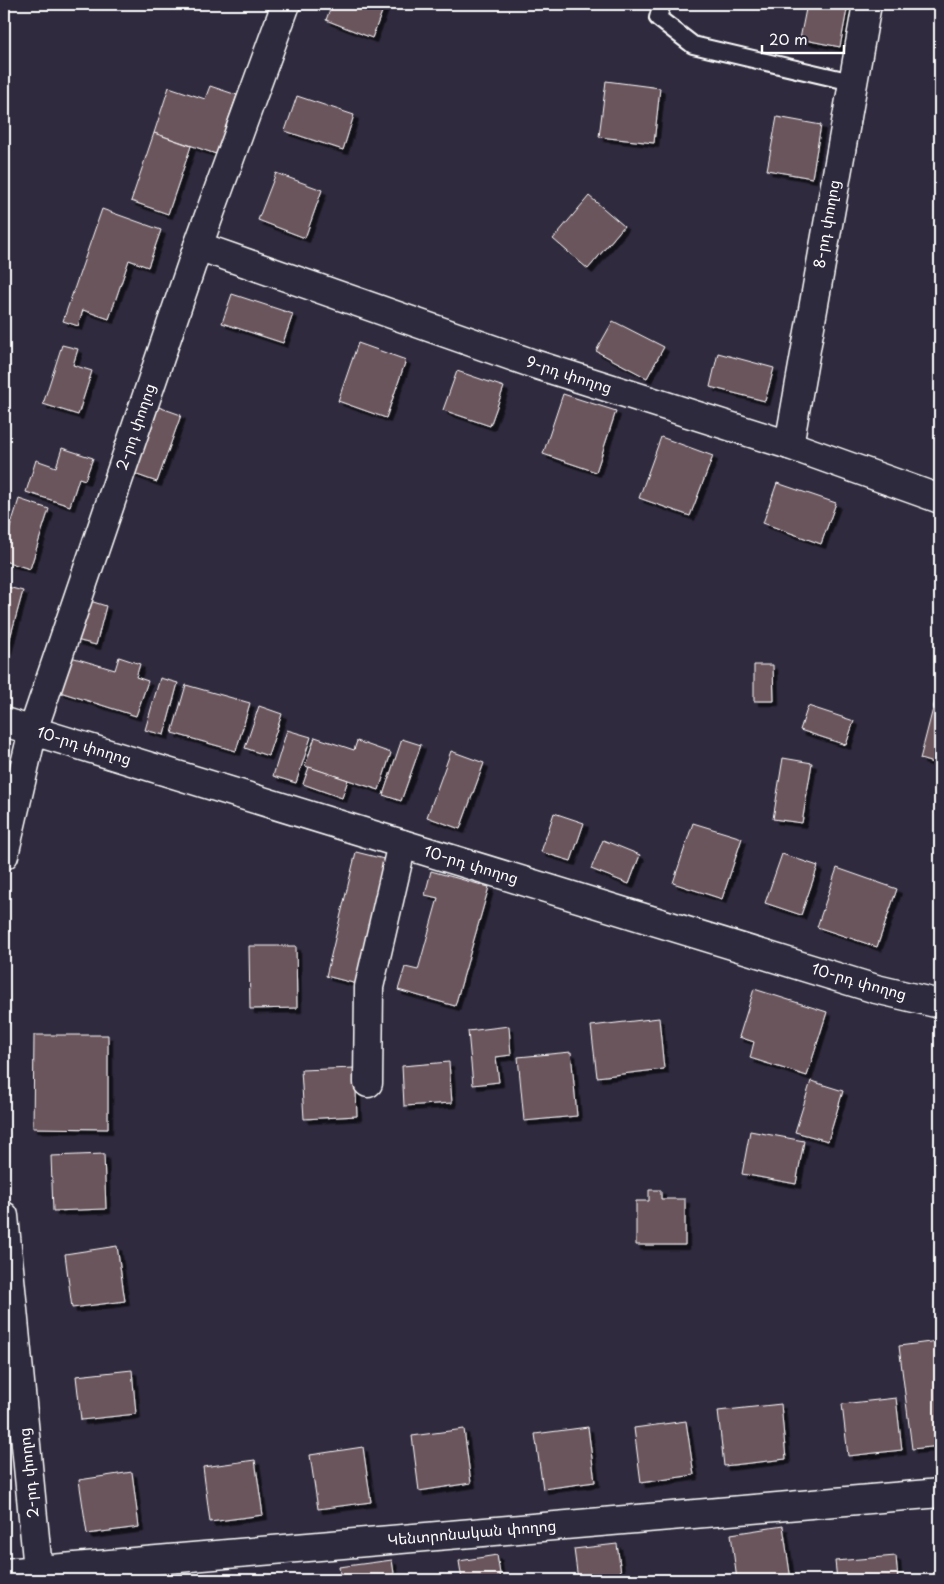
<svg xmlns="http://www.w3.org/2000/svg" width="944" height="1584" viewBox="0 0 944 1584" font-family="'Playpen Sans','Noto Sans Armenian',sans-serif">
<defs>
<filter id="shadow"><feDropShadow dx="4.5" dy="4.5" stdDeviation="0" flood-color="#0009"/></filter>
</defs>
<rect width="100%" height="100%" fill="#2f2a3d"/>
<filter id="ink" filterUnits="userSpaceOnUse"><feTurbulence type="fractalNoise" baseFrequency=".02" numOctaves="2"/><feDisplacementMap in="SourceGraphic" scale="10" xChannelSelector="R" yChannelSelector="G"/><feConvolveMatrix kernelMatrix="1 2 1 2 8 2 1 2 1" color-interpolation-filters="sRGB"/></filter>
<g filter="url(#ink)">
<!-- building -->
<g fill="#6b545d" stroke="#fff" filter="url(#shadow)">
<polygon points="332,4 385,4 372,38 326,20"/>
<polygon points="807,4 848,4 840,47 800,39"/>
<polygon points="606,81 660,88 654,143 599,137"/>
<polygon points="210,86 237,95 216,154 154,133 169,87 205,99"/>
<polygon points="297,96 354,115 343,150 285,131"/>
<polygon points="777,117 821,125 812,178 767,170"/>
<polygon points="154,133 191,146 168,214 131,201"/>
<polygon points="276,173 322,190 305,238 258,220"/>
<polygon points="589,196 624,226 588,269 553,239"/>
<polygon points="102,209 161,230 148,267 129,260 109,319 83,310 78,326 63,321"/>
<polygon points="232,294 293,314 283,343 222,323"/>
<polygon points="613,321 664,347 647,378 596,351"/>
<polygon points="358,343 406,360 386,418 338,401"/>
<polygon points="62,345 78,349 73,365 92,371 78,415 43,404"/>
<polygon points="718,353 774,368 765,401 710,387"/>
<polygon points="457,371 504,387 490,426 443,410"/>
<polygon points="563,394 616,411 596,472 543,454"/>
<polygon points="150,404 181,415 157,482 126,471"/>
<polygon points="661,437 713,456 690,516 639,498"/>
<polygon points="62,448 93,458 85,480 79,478 70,506 26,492 36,460 56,467"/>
<polygon points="777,483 836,503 821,544 763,523"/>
<polygon points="19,499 49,509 30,569 4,561 4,547"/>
<polygon points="4,586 23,591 4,660"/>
<polygon points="87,600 106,606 96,645 76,640"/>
<polygon points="71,657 115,670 119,657 140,664 136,677 148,681 136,716 60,692"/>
<polygon points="754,665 773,665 774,701 754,701"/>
<polygon points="160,678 178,683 164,735 145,730"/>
<polygon points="186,685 250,703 236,751 172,733"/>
<polygon points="937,693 940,694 940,765 920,759"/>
<polygon points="259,706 282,714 268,756 245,748"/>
<polygon points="808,706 854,721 846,745 800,730"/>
<polygon points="287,730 311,737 296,783 273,776"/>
<polygon points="315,737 354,750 357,741 391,753 379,790 305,766"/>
<polygon points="402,739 421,745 401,801 383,795"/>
<polygon points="451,751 484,763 460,829 427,817"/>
<polygon points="783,758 812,763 802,823 773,819"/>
<polygon points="309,767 348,780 342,798 303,784"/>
<polygon points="554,813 584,823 571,861 541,852"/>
<polygon points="693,823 742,838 722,899 673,883"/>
<polygon points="603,840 640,855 629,884 591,869"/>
<polygon points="356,852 392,861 361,985 326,976"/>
<polygon points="782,854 818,866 801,915 765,903"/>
<polygon points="837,868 897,889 877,947 817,927"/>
<polygon points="431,871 489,887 455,1006 398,990 405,967 418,970 438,898 425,895"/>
<polygon points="249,946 296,946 297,1008 250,1009"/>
<polygon points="754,989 827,1012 807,1076 750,1058 754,1042 739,1037"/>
<polygon points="659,1018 664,1069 597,1077 591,1026"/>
<polygon points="509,1026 511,1055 496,1057 499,1082 473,1085 468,1031"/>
<polygon points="34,1035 108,1035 108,1129 33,1128"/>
<polygon points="571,1052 577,1116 524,1121 518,1057"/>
<polygon points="449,1062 452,1103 404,1106 402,1066"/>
<polygon points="355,1068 357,1116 304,1119 301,1070"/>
<polygon points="811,1081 843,1091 828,1141 795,1132"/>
<polygon points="750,1131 804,1141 796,1184 742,1174"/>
<polygon points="104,1154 106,1209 53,1211 51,1156"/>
<polygon points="649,1190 661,1190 661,1199 685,1199 685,1245 636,1245 636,1201 649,1201"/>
<polygon points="117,1246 125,1301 72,1308 65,1254"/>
<polygon points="938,1341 940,1446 912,1449 899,1346"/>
<polygon points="132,1370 136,1414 81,1420 76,1376"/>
<polygon points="896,1398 902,1450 848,1456 842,1404"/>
<polygon points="781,1404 786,1459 724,1466 718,1411"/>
<polygon points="686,1421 694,1475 641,1483 634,1428"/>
<polygon points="588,1427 595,1482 543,1489 535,1434"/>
<polygon points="464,1429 471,1483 419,1491 412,1436"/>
<polygon points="363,1447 371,1502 318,1509 310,1455"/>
<polygon points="255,1460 263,1515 210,1522 203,1467"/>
<polygon points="132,1472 139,1527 87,1534 79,1480"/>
<polygon points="783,1526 791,1580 737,1580 731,1534"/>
<polygon points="617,1544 622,1580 578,1580 574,1549"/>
<polygon points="497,1555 501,1580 462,1580 459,1561"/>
<polygon points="896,1556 898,1580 837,1580 835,1561"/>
<polygon points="392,1560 395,1580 341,1580 339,1567"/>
</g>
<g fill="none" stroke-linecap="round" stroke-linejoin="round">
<defs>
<polyline id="lane" points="662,4 658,18 693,45 852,82"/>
<g id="street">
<polyline points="198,246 534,364 789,445 940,499"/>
<polyline points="789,445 867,4"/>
<polyline points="4,722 876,989 940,1004"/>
<polyline points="4,855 33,730 198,246 286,4"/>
<polyline points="368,1083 369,987 402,844"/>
<polyline points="4,1216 39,1580"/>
</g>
<polyline id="secondary" points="4,1573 940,1493"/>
</defs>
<!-- lane casing -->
<use href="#lane" stroke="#fff" stroke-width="20"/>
<!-- street casing -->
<use href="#street" stroke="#fff" stroke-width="31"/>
<!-- secondary casing -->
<use href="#secondary" stroke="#fff" stroke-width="31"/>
<!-- lane -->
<use href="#lane" stroke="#2f2a3d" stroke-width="16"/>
<!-- street -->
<use href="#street" stroke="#2f2a3d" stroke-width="28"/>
<!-- secondary -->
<use href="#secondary" stroke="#2f2a3d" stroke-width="28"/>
</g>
</g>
<g text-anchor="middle" stroke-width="4" stroke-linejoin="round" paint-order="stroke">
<!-- street labels -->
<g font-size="15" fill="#fff" stroke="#2f2a3d">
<text transform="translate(827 224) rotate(-80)" y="5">8-րդ փողոց</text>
<text transform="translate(569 375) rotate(18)" y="5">9-րդ փողոց</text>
<text transform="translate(136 427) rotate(-71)" y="5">2-րդ փողոց</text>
<text transform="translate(84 746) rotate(17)" y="5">10-րդ փողոց</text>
<text transform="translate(471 865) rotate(17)" y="5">10-րդ փողոց</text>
<text transform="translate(859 982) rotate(16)" y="5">10-րդ փողոց</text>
<text transform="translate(29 1473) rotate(-96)" y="5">2-րդ փողոց</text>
<text transform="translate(472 1533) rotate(-5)" y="5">Կենտրոնական փողոց</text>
</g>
</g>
<!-- margin -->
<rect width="944" height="1584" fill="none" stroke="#2f2a3d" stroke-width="20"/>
<rect x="10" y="10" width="924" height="1564" fill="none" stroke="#fff" stroke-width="2" filter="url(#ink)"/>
<!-- scale -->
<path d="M762 45v8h82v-8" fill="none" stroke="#ffffff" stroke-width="2.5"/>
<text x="769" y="45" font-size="15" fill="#ffffff" stroke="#2f2a3d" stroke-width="4" paint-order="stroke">20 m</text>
</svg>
